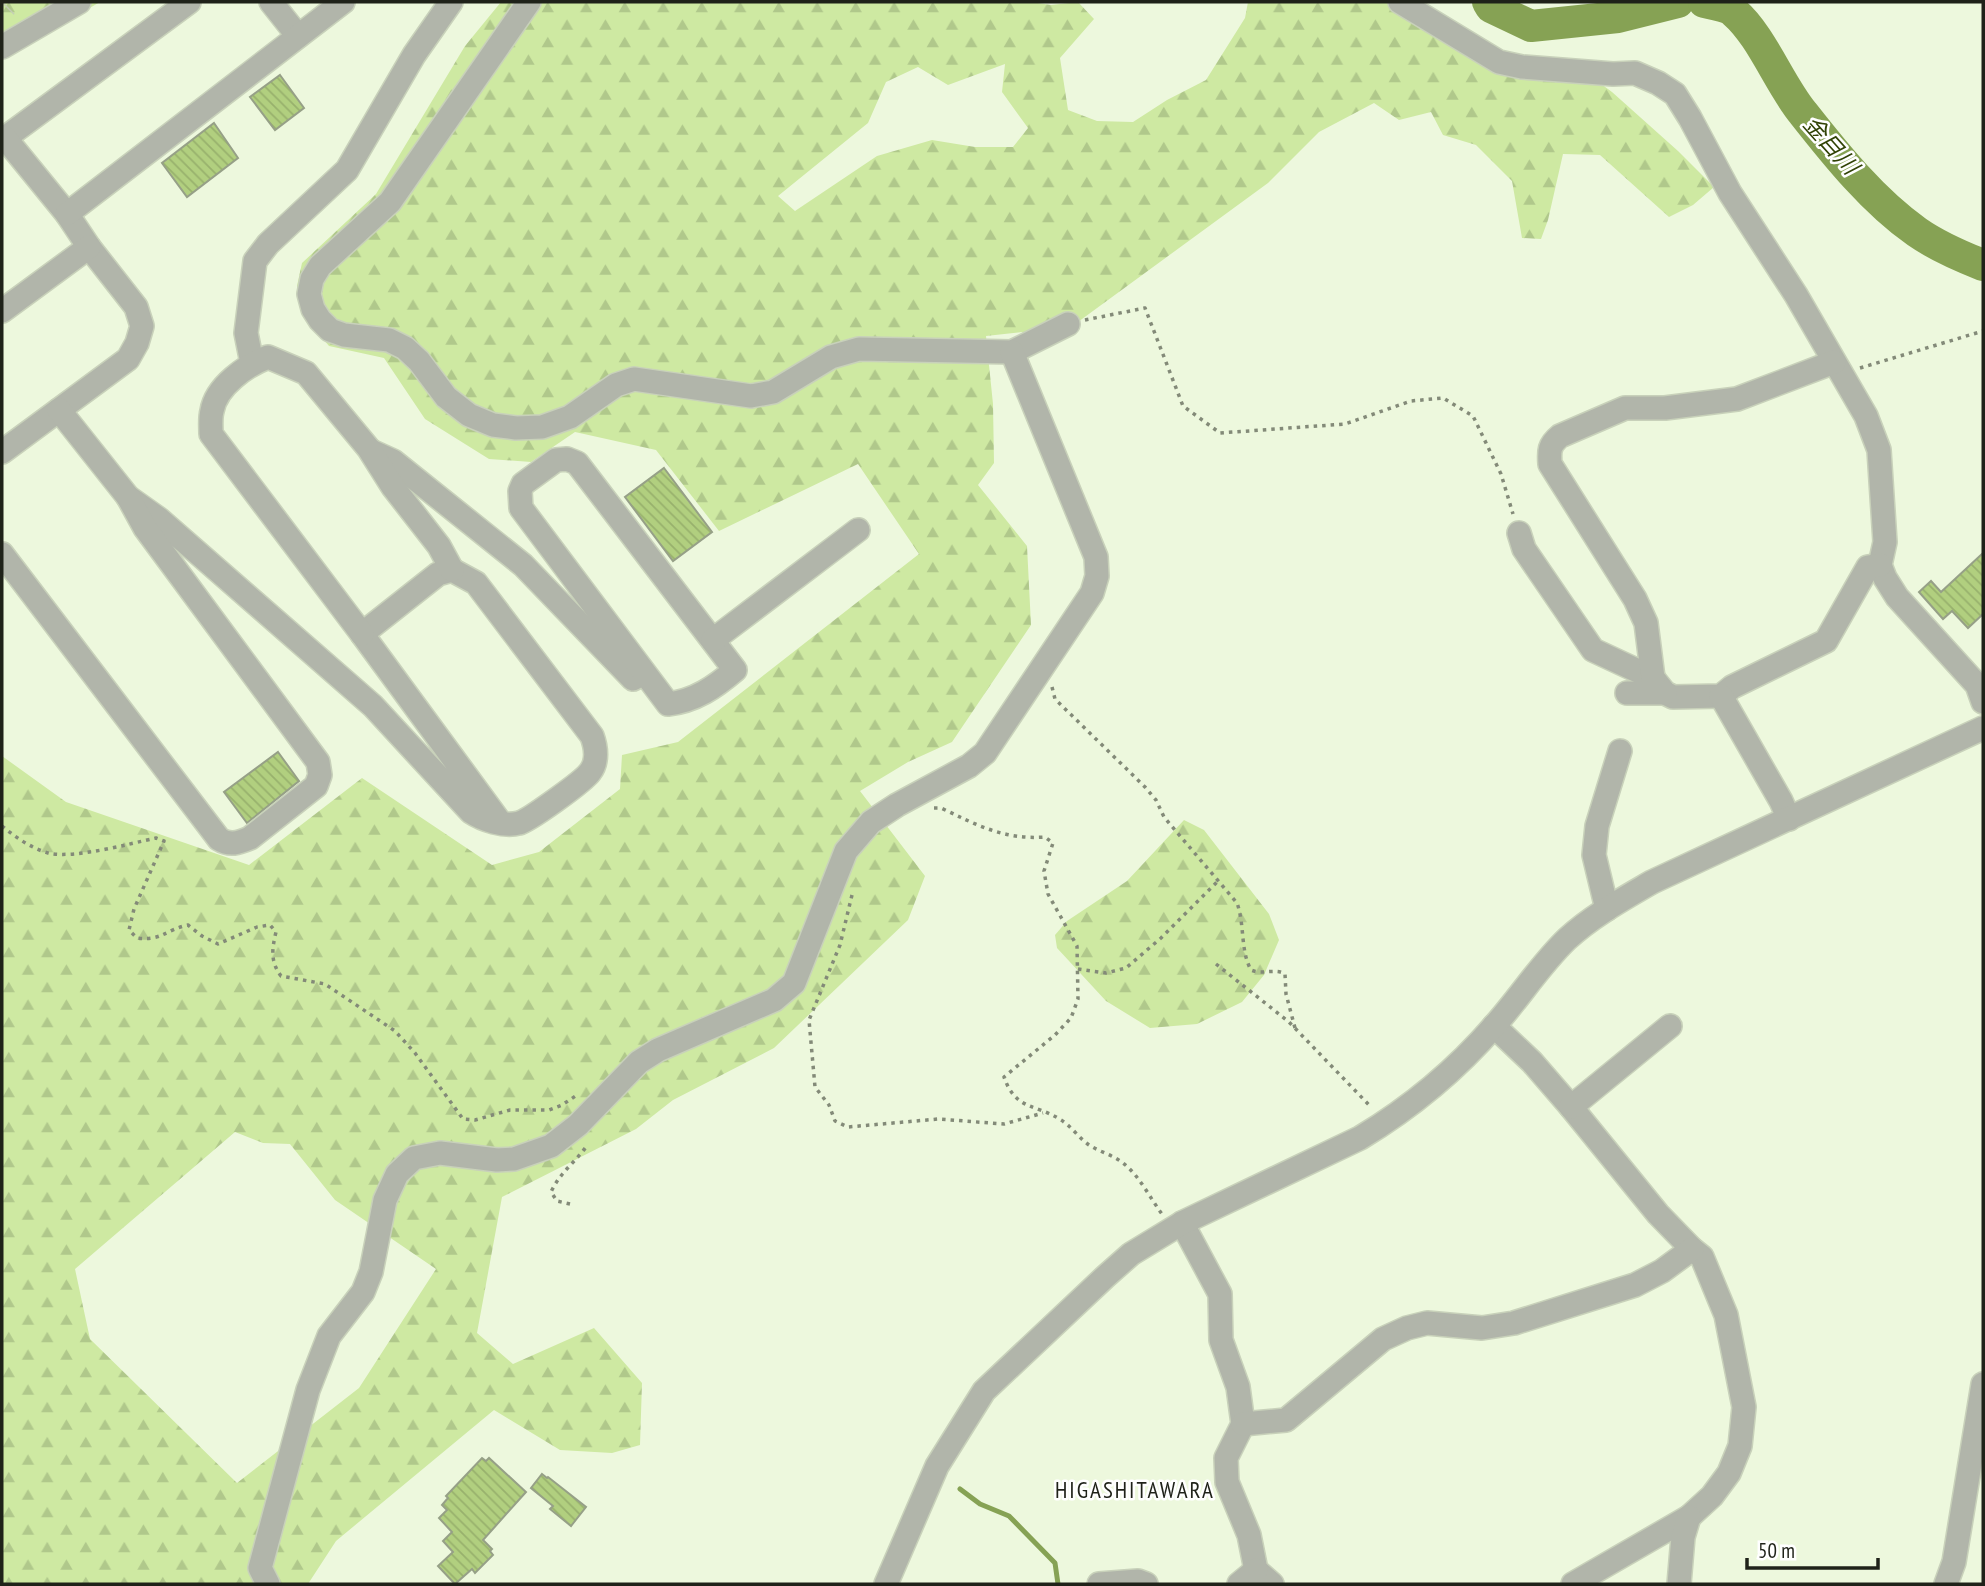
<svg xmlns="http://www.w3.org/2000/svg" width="1985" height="1586" viewBox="0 0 1985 1586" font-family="'PT Sans Narrow','Noto Sans JP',sans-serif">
<defs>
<pattern id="forest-firs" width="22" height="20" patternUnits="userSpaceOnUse" patternTransform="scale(1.75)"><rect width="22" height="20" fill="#cee9a2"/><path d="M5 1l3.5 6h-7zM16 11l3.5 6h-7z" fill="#b0c88b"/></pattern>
<pattern id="building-back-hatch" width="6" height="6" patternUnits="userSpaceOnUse" patternTransform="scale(1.75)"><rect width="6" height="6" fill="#b1cf7f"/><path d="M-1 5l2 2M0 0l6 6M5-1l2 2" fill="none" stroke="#98b16d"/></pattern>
</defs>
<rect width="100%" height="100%" fill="#edf8dd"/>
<!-- forest -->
<g fill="url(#forest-firs)" fill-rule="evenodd">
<polygon points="2,2 100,2 2,59"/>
<path d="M501,2H1031L1051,5L1078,2L1094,19L1060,58L1068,110L1097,121L1133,122L1167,100L1206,80L1245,18L1248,2H1407L1518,58L1578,67L1612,92L1678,151L1714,187L1693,205L1669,217L1600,155L1563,154L1548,220L1541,239L1522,238L1512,181L1476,145L1443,135L1431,112L1399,120L1374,103L1319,132L1268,183L1041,349L1022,332L986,336L993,404L994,463L978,485L1027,546L1031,625L952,742L908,762L860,791L925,876L908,920L774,1048L673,1100L636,1129L502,1197L477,1333L513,1364L594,1328L642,1383L640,1445L612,1453L560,1450L494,1410L336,1541L308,1584H2V756L66,802L249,865L362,778L492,865L539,852L620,789L622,755L678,742L919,554L858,464L719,531L656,450L575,432L531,462L489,459L425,419L384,358L329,346L305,318L297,286L302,263L376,194L465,46ZM1005,64L1002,92L1028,128L1013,147H975L932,140L877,156L795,211L778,196L868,123L886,82L918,67L948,85ZM235,1132L263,1143L290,1144L335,1200L436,1269L359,1388L237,1483L90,1339L75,1269Z"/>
<polygon points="1184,820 1204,830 1269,914 1279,940 1264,975 1242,1002 1197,1024 1150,1028 1106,1001 1057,948 1055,935 1067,921 1127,881"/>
</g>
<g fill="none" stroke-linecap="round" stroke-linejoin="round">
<!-- stream -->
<polyline stroke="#86a254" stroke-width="5" points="960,1489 980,1504 1009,1516 1055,1563 1058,1584"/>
<!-- river -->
<g stroke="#86a254" stroke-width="32">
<polyline points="1488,2 1491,7 1531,26 1618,17 1678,2"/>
<path d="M1704,2C1713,4 1728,6 1734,12C1762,36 1779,84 1803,113C1836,155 1873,201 1917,232C1937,246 1960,256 1983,265"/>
</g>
</g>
<!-- building -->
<g fill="url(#building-back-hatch)" stroke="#96a087" stroke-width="2">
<polygon points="280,75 304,108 275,130 250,97"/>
<polygon points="214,123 238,158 187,197 162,163"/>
<polygon points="664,468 712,532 673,561 625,497"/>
<polygon points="1983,553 1983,614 1968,628 1952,611 1943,619 1919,592 1931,581 1941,592"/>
<polygon points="278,752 299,781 247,823 224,792"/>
<polygon points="482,1458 486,1461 489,1458 526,1492 483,1540 492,1549 490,1551 493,1555 475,1573 472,1569 455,1584 438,1566 453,1552 443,1541 452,1532 439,1518 447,1510 442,1505 448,1498 446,1496"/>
<polygon points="542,1474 547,1478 548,1477 586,1507 571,1526 550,1509 553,1506 531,1488"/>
</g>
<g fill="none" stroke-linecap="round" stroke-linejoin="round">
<!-- highway-tunnel -->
<polyline stroke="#c4cdb6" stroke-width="33" stroke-dasharray="33 17" stroke-linecap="butt" points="2,3 3,2"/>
<defs>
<g id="minor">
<polyline points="271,2 298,36"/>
<polyline points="529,2 390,202 320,266 312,279 309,294 313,309 320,320 330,330 344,335 389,340 405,348 419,361 446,397 469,415 493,425 516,428 542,427 570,417 616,385 634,379 751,396 773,392 831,357 859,349 1012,352 1068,324"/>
<polyline points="1400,2 1499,62 1522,67 1613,74 1635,73 1658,83 1675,94 1690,118 1730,193 1796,295 1866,416 1879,450 1885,542 1880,565 1885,578 1897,597 1977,685 1983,702"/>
<polyline points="2,47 79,2"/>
<polyline points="5,138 189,2"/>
<polyline points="2,141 5,138 67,214 89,247 136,307 142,326 137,343 128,359 2,452"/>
<polyline points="67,214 343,2"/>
<polyline points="2,311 89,247"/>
<polyline points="252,363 246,333 255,261 268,244 347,170 414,55 451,2"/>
<polyline points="371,451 393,461 523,565 633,679 638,676"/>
<path d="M567,459L577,463L735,670C715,687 695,701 668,704L521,508L520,491L523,484L556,460Z"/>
<path d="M128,497L159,519L373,706L471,812C483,820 504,827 519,823C528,821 584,781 590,772C598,762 596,747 592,736L476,583L452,570L438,574L362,634L500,822"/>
<polyline points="1519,533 1524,549 1593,650 1653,678 1665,693 1673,697 1721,696 1732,687 1826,641 1868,567 1880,565"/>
<path d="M2,554L219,839C230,846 238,843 250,838L316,786L320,775L318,762L145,528L128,497L59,410"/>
<path d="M362,634L211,434C211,427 210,418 212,411C216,386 247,365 268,357L306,373L369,449L393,487L439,546L452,570"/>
<polyline points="713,640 858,530"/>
<path d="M1653,678L1646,623L1635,599L1550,464C1549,451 1549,445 1560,436L1625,408H1665L1737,399L1834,362"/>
<polyline points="1627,693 1665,693"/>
<polyline points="1721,696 1781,801 1789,819"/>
<polyline points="1607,909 1594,855 1597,826 1620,751"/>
<polyline points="1494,1026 1532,1062 1571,1107 1658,1214 1692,1249 1702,1257 1726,1315 1744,1407 1740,1446 1729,1473 1712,1496 1689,1517 1573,1584"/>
<polyline points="1571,1107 1670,1026"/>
<polyline points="1182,1223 1220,1294 1221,1340 1238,1387 1243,1424 1226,1458 1227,1482 1249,1535 1256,1570 1272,1584"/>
<polyline points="1243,1424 1286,1420 1383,1339 1407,1328 1427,1323 1482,1328 1514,1323 1635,1285 1662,1271 1692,1249"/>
<polyline points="268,1584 260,1568 308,1390 329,1336 363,1292 371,1272 385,1200 397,1174 414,1158 440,1153 497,1160 514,1159 551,1146 578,1125 639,1062 658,1050 774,1000 794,983 846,851 871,822 897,805 969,766 985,753 1092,593 1097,576 1096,557 1012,352"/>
<path d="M886,1584L937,1466L984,1391L1105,1277L1131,1254L1182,1223L1360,1138C1410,1108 1457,1069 1495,1025C1520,997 1540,965 1567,939C1592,916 1623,899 1652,882L1983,728"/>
<polyline points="1099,1584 1138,1581 1146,1584"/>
<polyline points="1239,1584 1256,1570"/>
<polyline points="1679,1584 1683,1537 1689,1517"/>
<polyline points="1946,1584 1954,1562 1983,1384"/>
</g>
</defs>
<!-- minor casing -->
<use href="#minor" stroke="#c8d1ba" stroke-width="26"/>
<!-- path -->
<g stroke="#838a78" stroke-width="3.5" stroke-dasharray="3.5 5" stroke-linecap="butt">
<polyline points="1085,320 1145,308 1183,406 1220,433 1345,424 1411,401 1443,398 1473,416 1501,474 1513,514"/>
<polyline points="1860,368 1983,331"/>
<path d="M1052,687L1055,699L1145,787L1156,800L1164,817L1237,903C1245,925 1240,950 1251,970C1262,975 1276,968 1285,974L1286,994L1295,1028"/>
<path d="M934,808H941C977,825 1004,840 1045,837L1053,843L1044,871L1048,894L1077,946L1078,999L1071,1018L1055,1035L1004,1077C1016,1111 1035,1103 1061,1120C1071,1126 1079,1138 1089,1145C1100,1152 1113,1155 1123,1163C1139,1175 1150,1198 1162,1214"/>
<path d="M2,826C15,837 31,848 48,853C75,859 128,844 156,838L164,841L134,909L129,930L137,938C162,941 165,930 188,925L202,936L218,944L257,927L270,925L276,932C272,949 270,961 281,976L325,984L395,1031L415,1053L463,1119L475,1120L510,1110H549L562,1105L577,1095"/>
<polyline points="852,895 840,945 809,1020 815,1087 829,1105 835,1121 848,1127 938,1119 1004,1124 1043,1113"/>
<polyline points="1216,964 1289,1022 1371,1107"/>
<polyline points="1078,969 1106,973 1126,968 1161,938 1218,881"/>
<path d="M570,1204L557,1201L551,1192C560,1172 577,1161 588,1144"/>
</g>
<!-- minor -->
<use href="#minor" stroke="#b1b5aa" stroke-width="23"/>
</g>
<g text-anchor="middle" stroke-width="5" stroke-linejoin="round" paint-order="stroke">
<!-- water labels -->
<g font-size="23" font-style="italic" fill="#314306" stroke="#fff">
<text transform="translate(1831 145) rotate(48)" y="8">金目川</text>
</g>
<!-- neighbourhood labels -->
<g font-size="23" letter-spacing="2" fill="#1f2219" stroke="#fff">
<text x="1135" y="1498">HIGASHITAWARA</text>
</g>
</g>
<!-- border -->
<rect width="1985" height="1586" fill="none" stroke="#1f2219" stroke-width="7"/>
<!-- scale -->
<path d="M1747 1558v10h131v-10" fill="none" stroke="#1f2219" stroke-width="3.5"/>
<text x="1758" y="1558" font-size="21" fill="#1f2219" stroke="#ffffff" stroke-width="5" paint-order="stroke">50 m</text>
</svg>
